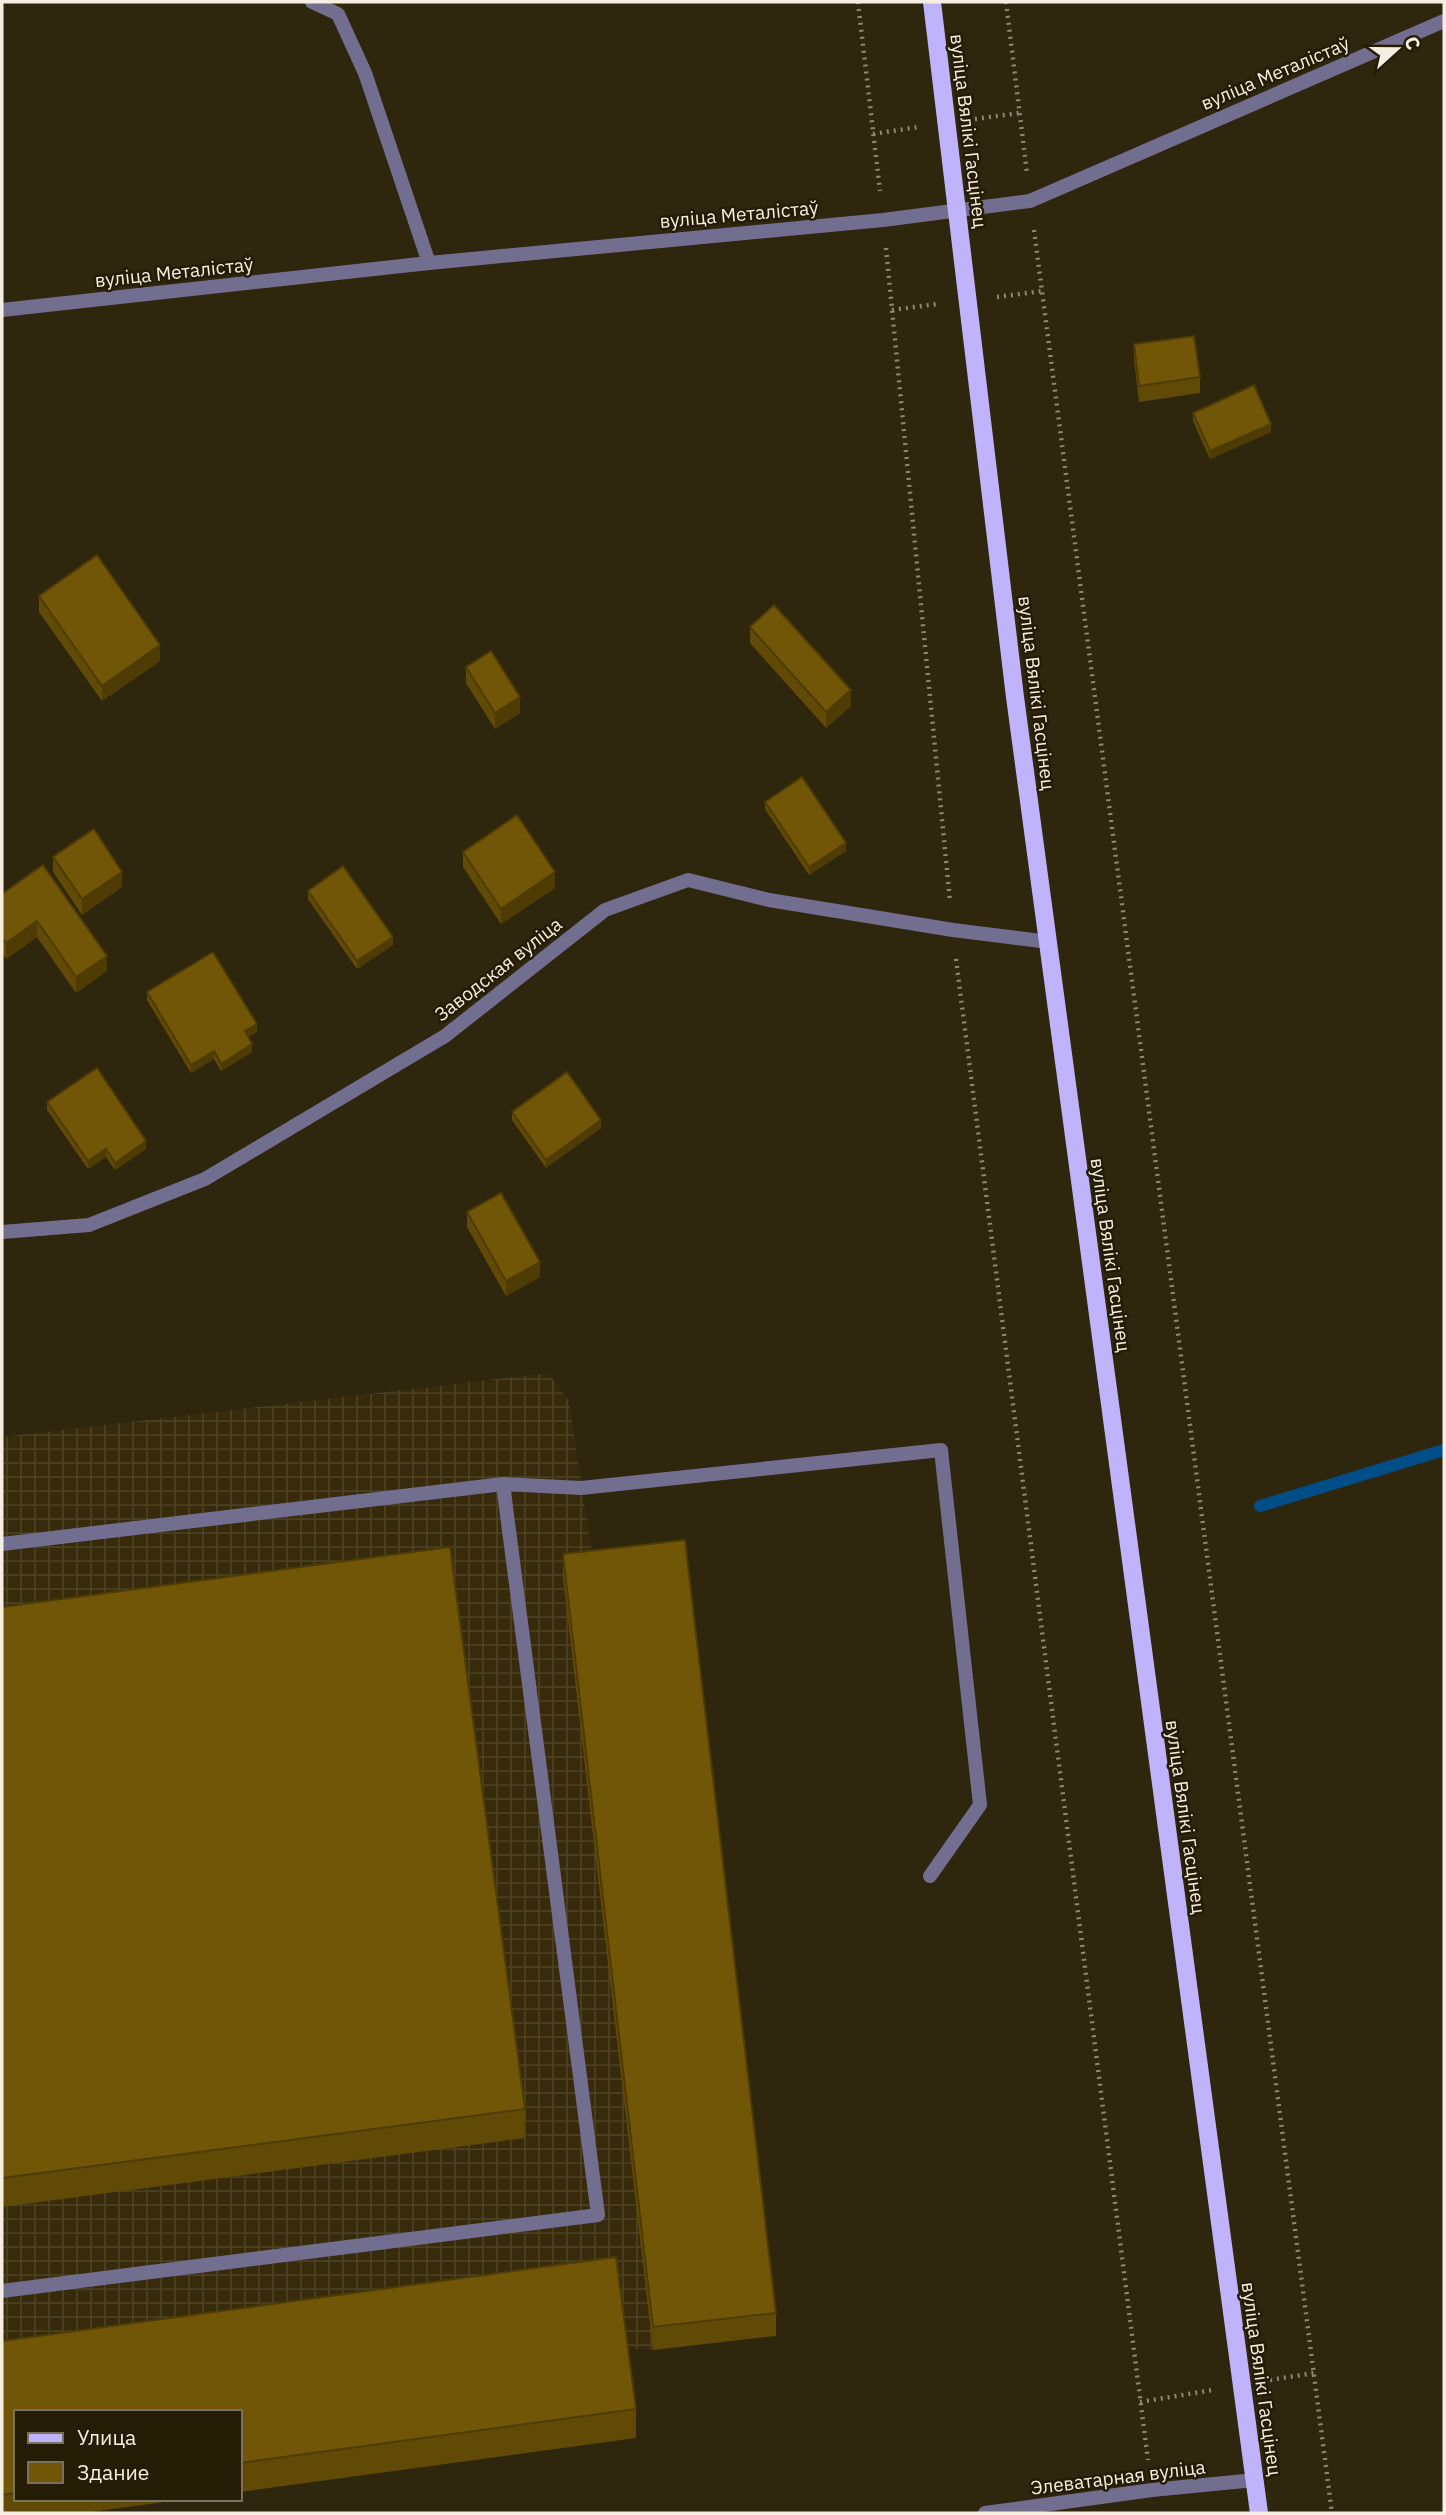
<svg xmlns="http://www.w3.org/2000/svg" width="1446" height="2515" viewBox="0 0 1446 2515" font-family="'IBM Plex Sans',sans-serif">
<defs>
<pattern id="industrial-grid" width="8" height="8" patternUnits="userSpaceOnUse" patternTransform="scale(1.75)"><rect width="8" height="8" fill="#382b0c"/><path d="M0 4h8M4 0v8" fill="none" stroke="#4c4023"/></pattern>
</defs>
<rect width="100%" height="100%" fill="#2f260e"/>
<!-- industrial -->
<polygon fill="url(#industrial-grid)" points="548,1373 569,1401 595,1573 653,2350 624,2348 240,2412 16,2412 16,2499 2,2513 2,1437"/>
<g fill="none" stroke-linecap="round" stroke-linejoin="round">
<!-- stream -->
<polyline stroke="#004e88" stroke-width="12" points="1260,1506 1444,1450"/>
<!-- path -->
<g stroke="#8f8774" stroke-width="4.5" stroke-dasharray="2 5" stroke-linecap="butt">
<polyline points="858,2 880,191"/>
<polyline points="1006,2 1027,173"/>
<polyline points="975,119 1019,113"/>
<polyline points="873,134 918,127"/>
<polyline points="1034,230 1332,2513"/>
<polyline points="886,248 950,901"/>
<polyline points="997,297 1042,291"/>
<polyline points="892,310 937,304"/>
<polyline points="956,959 1148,2460"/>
<polyline points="1270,2380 1314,2373"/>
<polyline points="1140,2402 1213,2390"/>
</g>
<!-- lane -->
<g stroke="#726e90" stroke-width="14">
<polyline points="2,1544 503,1484 581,1488 941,1450 980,1805 930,1876"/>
<polyline points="2,2291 598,2215 503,1484"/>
</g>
<!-- street -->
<g stroke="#726e90" stroke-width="14">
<polyline points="312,2 338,14 365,73 429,263"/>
<polyline points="2,310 429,263 883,220 1030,201 1444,21"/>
<polyline points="2,1232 89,1225 205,1179 445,1036 605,910 688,880 769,900 953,930 1049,942"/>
<polyline points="985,2513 1152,2490 1255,2480"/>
</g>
<!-- primary -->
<polyline stroke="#bfb4fb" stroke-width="18" points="932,2 1015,697 1259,2513"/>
</g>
<!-- wall -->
<g fill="#614a06">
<polygon points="1134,344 1200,377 1200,393 1139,402 1134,360"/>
<polygon points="1193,413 1271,432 1210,459 1193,421"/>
<polygon points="39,596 160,661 102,701 39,612"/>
<polygon points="750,627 851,706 826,728 750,643"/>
<polygon points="466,667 520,713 495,729 466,683"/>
<polygon points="765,802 846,851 809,875 765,809"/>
<polygon points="463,852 555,888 501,924 463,867"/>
<polygon points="53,857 122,887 82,915 53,872"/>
<polygon points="308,891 393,945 357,969 308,899"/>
<polygon points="2,894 107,971 76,993 37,937 6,959 2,953"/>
<polygon points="147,992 257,1032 248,1037 252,1052 221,1071 214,1059 191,1073 147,1000"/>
<polygon points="47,1102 146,1149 115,1170 106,1157 88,1169 47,1110"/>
<polygon points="512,1112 601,1128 546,1168 512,1120"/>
<polygon points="467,1212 540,1277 506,1296 467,1227"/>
<polygon points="563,1554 776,2313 776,2336 653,2350 563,1577"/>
<polygon points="2,1607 525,2109 525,2138 2,2207"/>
<polygon points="2,2341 636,2409 636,2438 240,2492 240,2412 16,2412 16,2499 186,2499 84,2513 2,2513"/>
</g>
<!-- shaded-wall -->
<g fill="#4f3c05">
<polygon points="1271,424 1271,432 1210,459 1210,451"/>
<polygon points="160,645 160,661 102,701 102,686"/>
<polygon points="851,690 851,706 826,728 826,712"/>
<polygon points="520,697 520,713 495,729 495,713"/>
<polygon points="846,843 846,851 809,875 809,867"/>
<polygon points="122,872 122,887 82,915 82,899"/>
<polygon points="555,872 555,888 501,924 501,909"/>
<polygon points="37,921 37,937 6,959 6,943"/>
<polygon points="393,937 393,945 357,969 357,961"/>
<polygon points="107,956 107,971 76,993 76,977"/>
<polygon points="257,1024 257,1032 245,1039 245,1031"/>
<polygon points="252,1044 252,1052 221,1071 221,1064"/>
<polygon points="214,1051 214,1059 191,1073 191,1065"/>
<polygon points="601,1120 601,1128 546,1168 546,1160"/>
<polygon points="146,1141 146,1149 115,1170 115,1163"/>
<polygon points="106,1149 106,1157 88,1169 88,1161"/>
<polygon points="540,1262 540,1277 506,1296 506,1281"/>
</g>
<!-- building -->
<g fill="#715607" stroke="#4f3c05" stroke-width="2">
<polygon points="1194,336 1200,377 1139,386 1134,344"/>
<polygon points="1254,385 1271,424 1210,451 1193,413"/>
<polygon points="97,555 160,645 102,686 39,596"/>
<polygon points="774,605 851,690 826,712 750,627"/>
<polygon points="491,651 520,697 495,713 466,667"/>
<polygon points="802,777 846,843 809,867 765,802"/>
<polygon points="517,815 555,872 501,909 463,852"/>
<polygon points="94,829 122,872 82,899 53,857"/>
<polygon points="43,865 107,956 76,977 37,921 6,943 2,938 2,894"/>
<polygon points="343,866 393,937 357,961 308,891"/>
<polygon points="213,952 257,1024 245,1031 252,1044 221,1064 214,1051 191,1065 147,992"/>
<polygon points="97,1068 146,1141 115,1163 106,1149 88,1161 47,1102"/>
<polygon points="567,1072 601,1120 546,1160 512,1112"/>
<polygon points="501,1193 540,1262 506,1281 467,1212"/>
<polygon points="685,1540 776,2313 653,2327 563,1554"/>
<polygon points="450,1547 525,2109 2,2178 2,1607"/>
<polygon points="616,2257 636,2409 240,2463 240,2412 16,2412 16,2493 2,2495 2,2341"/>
</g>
<g text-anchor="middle" stroke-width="5" stroke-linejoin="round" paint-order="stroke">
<!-- street labels -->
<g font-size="19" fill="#f6efe1" stroke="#251c05">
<text transform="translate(1275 73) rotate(-23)" y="7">вуліца Металістаў</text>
<text transform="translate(969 131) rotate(83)" y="7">вуліца Вялікі Гасцінец</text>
<text transform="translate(739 214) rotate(-5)" y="7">вуліца Металістаў</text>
<text transform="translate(174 272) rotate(-6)" y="7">вуліца Металістаў</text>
<text transform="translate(1037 693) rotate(83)" y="7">вуліца Вялікі Гасцінец</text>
<text transform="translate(498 969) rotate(-38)" y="7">Заводская вуліца</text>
<text transform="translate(1111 1255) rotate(82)" y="7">вуліца Вялікі Гасцінец</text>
<text transform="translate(1186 1817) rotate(82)" y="7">вуліца Вялікі Гасцінец</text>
<text transform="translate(1262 2379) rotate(82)" y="7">вуліца Вялікі Гасцінец</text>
<text transform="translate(1118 2477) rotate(-7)" y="7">Элеватарная вуліца</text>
</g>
</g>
<!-- border -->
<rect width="1446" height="2515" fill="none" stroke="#f6efe1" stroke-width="7"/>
<!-- legend -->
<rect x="14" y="2410" width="228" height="91" fill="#251c05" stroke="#79705d" stroke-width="2"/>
<rect x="28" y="2433" width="35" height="10" fill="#bfb4fb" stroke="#79705d" stroke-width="2"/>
<text x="77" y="2445" font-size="21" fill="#f6efe1">Улица</text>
<rect x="28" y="2462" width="35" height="21" fill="#715607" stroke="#79705d" stroke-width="2"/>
<text x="77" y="2480" font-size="21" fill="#f6efe1">Здание</text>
<!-- north arrow -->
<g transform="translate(1397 49) rotate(69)" stroke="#251c05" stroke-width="5" paint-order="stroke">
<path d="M0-5L12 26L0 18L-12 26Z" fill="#f6efe1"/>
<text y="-10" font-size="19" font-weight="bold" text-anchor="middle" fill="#f6efe1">С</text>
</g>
</svg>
